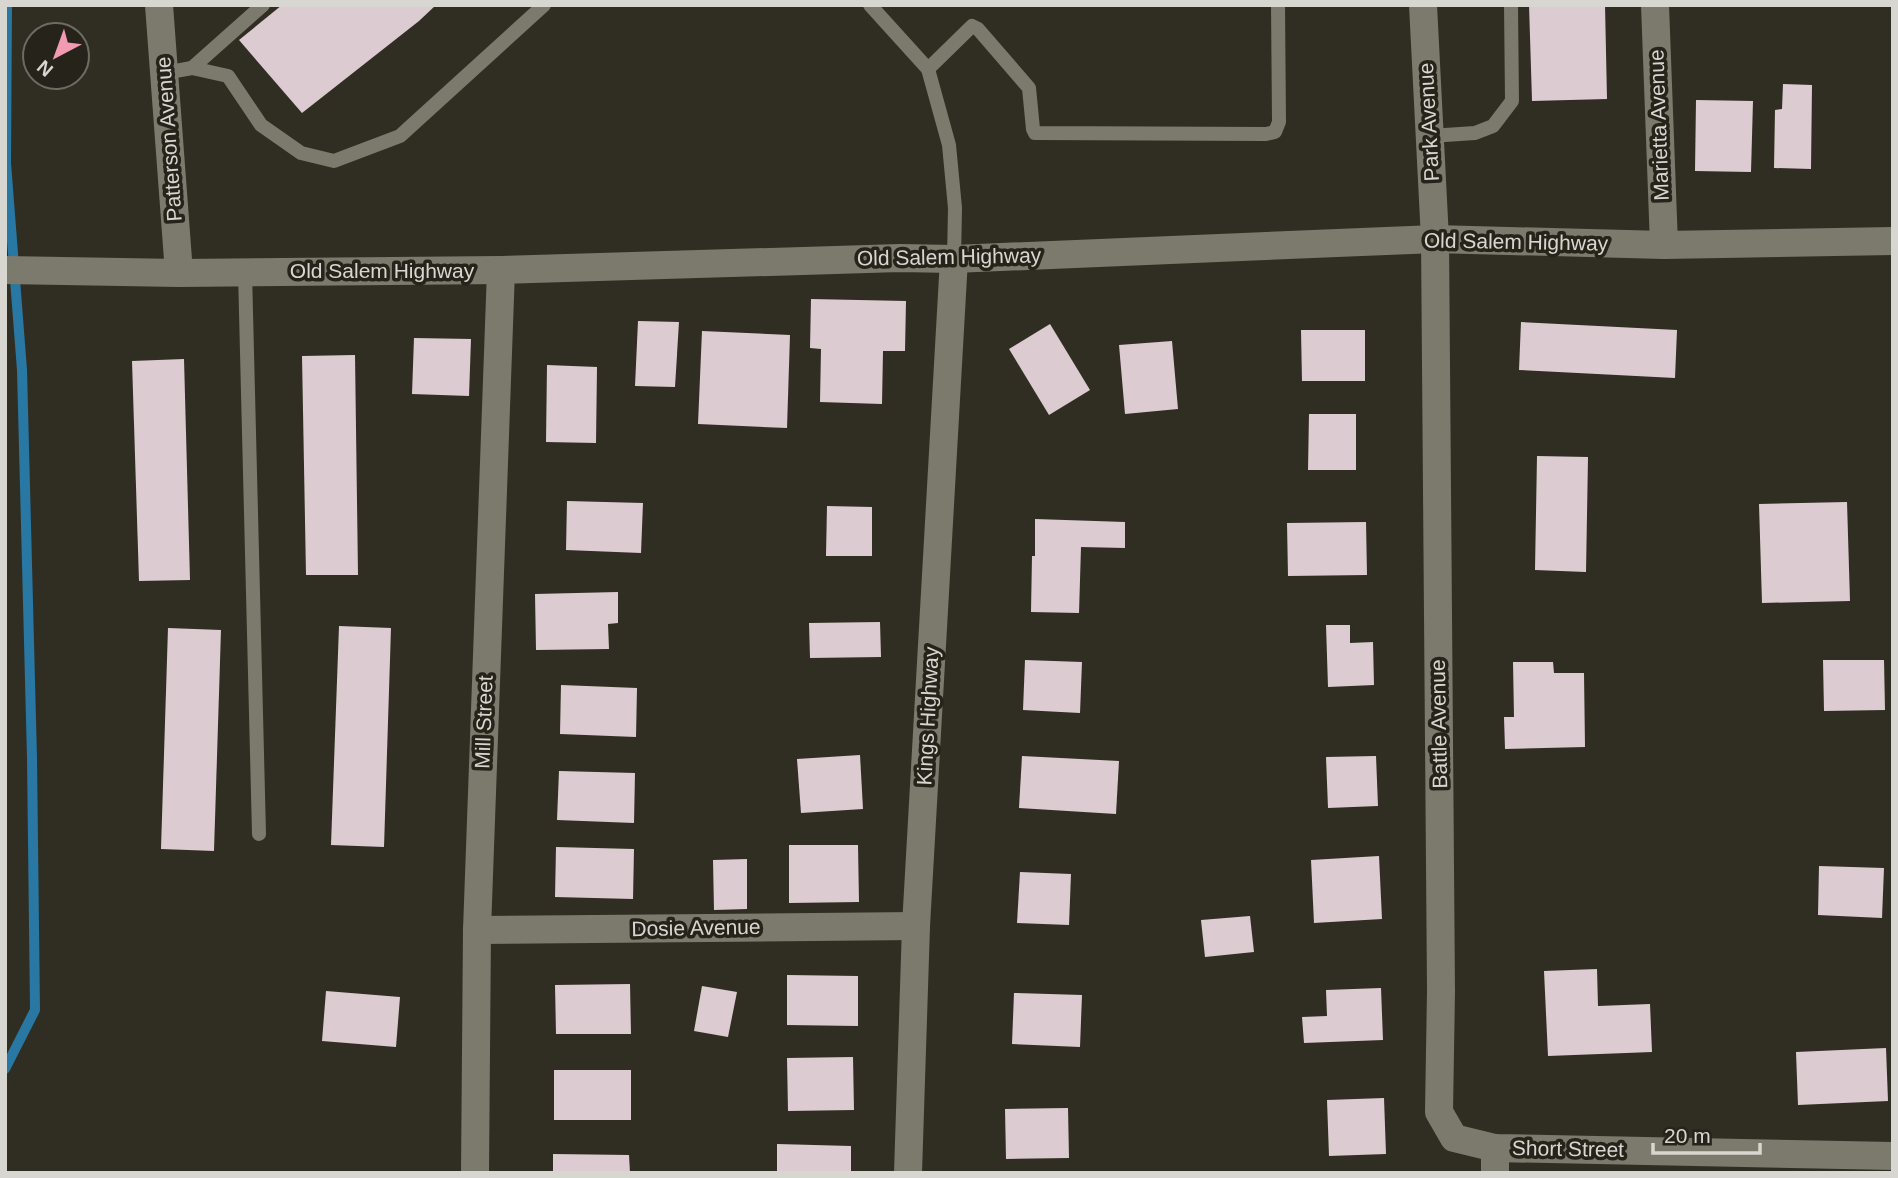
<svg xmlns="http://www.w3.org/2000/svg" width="1898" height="1178" viewBox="0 0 1898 1178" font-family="Helvetica,sans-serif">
<rect width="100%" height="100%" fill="#302e23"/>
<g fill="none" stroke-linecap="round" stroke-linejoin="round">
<!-- stream -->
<polyline stroke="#2977a3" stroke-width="10" points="5,1069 35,1010 32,758 22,370 6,163 7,5"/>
</g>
<!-- building -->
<g fill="#dcccd1">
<polygon points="282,5 436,5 419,21 302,113 239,40"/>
<polygon points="1529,5 1605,5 1607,99 1532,101"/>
<polygon points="1783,84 1812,85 1811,169 1774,168 1775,110 1782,109"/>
<polygon points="1696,100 1753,101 1751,172 1695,171"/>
<polygon points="811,299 906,301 905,351 883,351 882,404 820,402 821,349 810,348"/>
<polygon points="638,321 679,322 675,387 635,386"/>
<polygon points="1521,322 1677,330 1675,378 1519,370"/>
<polygon points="1050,324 1090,390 1049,415 1009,349"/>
<polygon points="1301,330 1365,330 1365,381 1302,381"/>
<polygon points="702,331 790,335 787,428 698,424"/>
<polygon points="414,338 471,339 469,396 412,394"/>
<polygon points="1172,341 1178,409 1125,414 1119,345"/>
<polygon points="355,355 358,575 306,575 302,356"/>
<polygon points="184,359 190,580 139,581 132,361"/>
<polygon points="547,365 597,367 596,443 546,442"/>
<polygon points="1309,414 1356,414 1356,470 1308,470"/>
<polygon points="1537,456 1588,457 1586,572 1535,570"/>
<polygon points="567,501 643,503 641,553 566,550"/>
<polygon points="1847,502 1850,601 1762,603 1759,504"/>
<polygon points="827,506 872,507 872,556 826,556"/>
<polygon points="1035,519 1125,522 1125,548 1081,547 1079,613 1031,612 1032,556 1035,556"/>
<polygon points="1366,522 1367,575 1288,576 1287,523"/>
<polygon points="618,592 618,623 608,624 609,649 536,650 535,594"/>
<polygon points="880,622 881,657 810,658 809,623"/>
<polygon points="1326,625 1350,625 1350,643 1373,642 1374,685 1328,687"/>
<polygon points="339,626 391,628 384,847 331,845"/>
<polygon points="168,628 221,630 214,851 161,849"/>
<polygon points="1025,660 1082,662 1080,713 1023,710"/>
<polygon points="1823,660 1884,660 1885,710 1824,711"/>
<polygon points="1513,662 1553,662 1554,673 1584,673 1585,747 1505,749 1504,717 1514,717"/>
<polygon points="561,685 637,688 636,737 560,734"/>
<polygon points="860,755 863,809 801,813 797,759"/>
<polygon points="1022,756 1119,761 1116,814 1019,808"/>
<polygon points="1376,756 1378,806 1328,808 1326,757"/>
<polygon points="559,771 635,773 634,823 557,820"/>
<polygon points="789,845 858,845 859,902 789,903"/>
<polygon points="556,847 634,849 633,899 555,897"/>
<polygon points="1379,856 1382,919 1314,923 1311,860"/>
<polygon points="747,859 747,909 714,910 713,860"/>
<polygon points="1819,866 1884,868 1882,918 1818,915"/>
<polygon points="1020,872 1071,874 1069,925 1017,923"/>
<polygon points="1250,916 1254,952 1205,957 1201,920"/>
<polygon points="1597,969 1598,1006 1650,1004 1652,1052 1548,1056 1544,971"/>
<polygon points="787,975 858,976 858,1026 787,1025"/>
<polygon points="630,984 631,1034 556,1034 555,985"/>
<polygon points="702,986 737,992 728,1037 694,1031"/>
<polygon points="1381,988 1383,1040 1304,1043 1302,1017 1327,1016 1326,990"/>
<polygon points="326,991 400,997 396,1047 322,1041"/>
<polygon points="1014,993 1082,995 1080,1047 1012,1044"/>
<polygon points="1886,1048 1888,1101 1798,1105 1796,1052"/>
<polygon points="853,1057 854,1110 788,1111 787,1058"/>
<rect x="554" y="1070" width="77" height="50"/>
<polygon points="1384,1098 1386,1154 1329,1156 1327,1100"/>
<polygon points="1068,1108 1069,1158 1006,1159 1005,1109"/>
<polygon points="777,1144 851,1146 851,1173 777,1173"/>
<polygon points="553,1154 629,1155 630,1173 553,1173"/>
</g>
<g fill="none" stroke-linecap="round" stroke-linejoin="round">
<!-- service -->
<g stroke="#7c796d" stroke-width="14">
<polyline points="870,5 928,69 949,145 955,208 954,259"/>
<polyline points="192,68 263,5"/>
<polyline points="928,69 972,26 978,29 1029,88 1033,129 1035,133 1266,134 1275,132 1279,122 1278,5"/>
<polyline points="164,73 192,68 228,76 261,125 301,153 334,161 400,136 544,5"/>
<polyline points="1430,136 1475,133 1493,126 1512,101 1511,5"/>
<polyline points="245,272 259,834"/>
</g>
<!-- minor -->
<g stroke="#7c796d" stroke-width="28">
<polyline points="159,5 179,273"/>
<polyline points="1423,5 1435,239 1441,991 1439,1112 1454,1138 1495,1148 1893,1156"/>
<polyline points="1655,5 1664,245"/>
<polyline points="5,270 179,273 501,270 900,258 954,259 1435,239 1664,245 1893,241"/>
<polyline points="477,930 916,926"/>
<polyline points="475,1173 477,930 501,270"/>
<polyline points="908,1173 916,926 954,259"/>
<polyline points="1495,1173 1495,1148"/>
</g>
</g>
<g text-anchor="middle" stroke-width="7" stroke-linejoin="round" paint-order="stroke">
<!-- street labels -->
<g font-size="21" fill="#d8d6d0" stroke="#26241a">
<text transform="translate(1429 122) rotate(-93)" y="7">Park Avenue</text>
<text transform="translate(1659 125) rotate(-92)" y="7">Marietta Avenue</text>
<text transform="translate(169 139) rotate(-94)" y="7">Patterson Avenue</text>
<text transform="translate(1516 242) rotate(1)" y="7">Old Salem Highway</text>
<text transform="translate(949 257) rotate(-1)" y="7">Old Salem Highway</text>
<text x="382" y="278">Old Salem Highway</text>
<text transform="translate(928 716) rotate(-87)" y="7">Kings Highway</text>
<text transform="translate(484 722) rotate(-88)" y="7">Mill Street</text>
<text transform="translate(1439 724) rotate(-91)" y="7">Battle Avenue</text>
<text transform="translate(696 928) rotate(-1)" y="7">Dosie Avenue</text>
<text transform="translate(1568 1149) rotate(1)" y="7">Short Street</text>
</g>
</g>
<!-- border -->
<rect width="1898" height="1178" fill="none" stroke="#d8d6d0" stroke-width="14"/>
<!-- north arrow -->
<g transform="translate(56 56) rotate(221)"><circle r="33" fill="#26241a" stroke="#6d6b63" stroke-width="2"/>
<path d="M0-5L12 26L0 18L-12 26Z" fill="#f19ab2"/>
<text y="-10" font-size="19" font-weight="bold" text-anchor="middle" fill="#d8d6d0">N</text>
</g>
<!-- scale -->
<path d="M1653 1143v10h107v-10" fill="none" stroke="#d8d6d0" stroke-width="3.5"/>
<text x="1664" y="1143" font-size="21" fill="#d8d6d0" stroke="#26241a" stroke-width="5" paint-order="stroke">20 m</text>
</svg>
